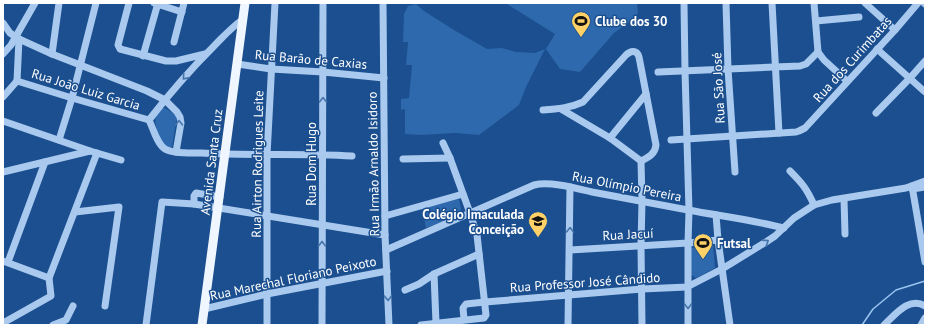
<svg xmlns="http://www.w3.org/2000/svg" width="928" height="328" viewBox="0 0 928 328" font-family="'PT Sans',sans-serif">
<rect width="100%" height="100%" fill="#1b4f8f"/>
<!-- green -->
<g fill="#2e69ad">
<polygon points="505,3 637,3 638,13 631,21 614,33 580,72 560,69 546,49 555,34"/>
<polygon points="416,4 424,11 454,30 487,49 502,48 516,52 535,53 545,49 526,87 519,105 479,135 455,133 420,135 405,134 405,109 401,110 401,99 409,98 412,65 406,65 408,42 403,42 404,14 408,6"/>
<path d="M161,108H165L177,116L172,147L167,148C160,142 153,123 156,114C157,112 159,110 161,108Z"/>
<polygon points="459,199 462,214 426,228 422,208"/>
<polygon points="713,244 715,268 696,278 690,274 691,248"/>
</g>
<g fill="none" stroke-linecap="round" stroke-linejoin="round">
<!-- stream -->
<polyline stroke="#9cc4f0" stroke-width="1.5" points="862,325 873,309 896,290 925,281"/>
<!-- minor -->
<g stroke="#a9c9ee" stroke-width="7">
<polyline points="129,3 118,45 120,49 166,61 176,61 205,54"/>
<polyline points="154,3 182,12"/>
<polyline points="383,3 385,235 389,325"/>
<polyline points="684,3 685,71 689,211 688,243 688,325"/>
<polyline points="726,3 728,69 735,172"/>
<polyline points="772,3 779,133"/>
<polyline points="814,3 818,52 824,60 847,81"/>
<polyline points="865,3 895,30"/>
<polyline points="924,3 925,4"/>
<polyline points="816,21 859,17"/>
<polyline points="3,23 10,33 19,39 52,54 147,91 165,100 177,112 180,117 181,123 176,152"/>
<polyline points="174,42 184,3"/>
<polyline points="877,49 925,92"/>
<polyline points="3,54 11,45 35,3"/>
<polyline points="52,54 59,3"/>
<polyline points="143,56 158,3"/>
<polyline points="237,64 271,69 323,72 384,78"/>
<polyline points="658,72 800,66 806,64 818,52"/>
<polyline points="17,81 72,98 149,120"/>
<polyline points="17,81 19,39"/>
<polyline points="3,97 17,81"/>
<polyline points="561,109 610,138 641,161"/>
<path d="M543,110C557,109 570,108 583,102L626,55C631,50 637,50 639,57L656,145C655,154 649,157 641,161"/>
<polyline points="876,113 910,78 925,61"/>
<path d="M149,120C153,128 157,144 165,149C173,154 191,153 201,153C251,156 301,153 352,156"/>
<path d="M149,120C169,94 191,69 215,45C224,36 232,27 242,20"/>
<polyline points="3,121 90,151 121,160"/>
<polyline points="610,138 646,94"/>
<polyline points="59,140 72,98 96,3"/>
<polyline points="671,140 796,132 799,131 805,128 895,30 918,3"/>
<polyline points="403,159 450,158"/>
<polyline points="641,161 642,201 641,246 642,325"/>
<path d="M790,171C802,183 807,189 814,205"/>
<polyline points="3,172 90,151"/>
<polyline points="912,186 925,262"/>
<polyline points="912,189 925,187"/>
<polyline points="844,199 845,234"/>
<polyline points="194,204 194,196 196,193 220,197"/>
<polyline points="75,212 119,207 105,306"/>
<polyline points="716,215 718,240 730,325"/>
<polyline points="385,216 463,194"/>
<path d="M386,250L534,185C550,181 575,188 592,192C624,198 656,204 688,210C720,216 753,220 784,228"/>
<polyline points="570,250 688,243 718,240"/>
<polyline points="3,261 49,278"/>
<polyline points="8,262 45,162"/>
<polyline points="434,274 436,323"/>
<polyline points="405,290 419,284 434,274 479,254"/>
<polyline points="204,309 267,294 387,271"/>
<polyline points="464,319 463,308 466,304 485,302 569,295 642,289 687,287 722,269 766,242 775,236 794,218 814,205 832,200 906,188 925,181"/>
<polyline points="3,323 51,296 49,278 97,153"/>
<polyline points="53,325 66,320 73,306"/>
<polyline points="146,325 162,202 194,204 385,235"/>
<polyline points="267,325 267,155 275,3"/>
<polyline points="322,325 323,3"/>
<polyline points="421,325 484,318 486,315 477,235 470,213 450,158 443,143"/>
<polyline points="568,325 570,187"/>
<path d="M884,325C895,315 909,296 925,306"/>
<polyline points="921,325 925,318"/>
</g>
<!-- major -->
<polyline stroke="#f0f6ff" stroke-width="9" points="202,325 245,3"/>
</g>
<!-- one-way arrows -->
<defs><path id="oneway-chevron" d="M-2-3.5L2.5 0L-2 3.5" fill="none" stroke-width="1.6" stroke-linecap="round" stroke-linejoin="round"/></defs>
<g stroke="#4674ac">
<use href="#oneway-chevron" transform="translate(185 77) rotate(132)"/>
<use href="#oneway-chevron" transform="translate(323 100) rotate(-90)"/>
<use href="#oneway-chevron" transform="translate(179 123) rotate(-91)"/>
<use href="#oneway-chevron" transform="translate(570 230) rotate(-89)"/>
<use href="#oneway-chevron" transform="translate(766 242) rotate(-33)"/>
<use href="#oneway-chevron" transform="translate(322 244) rotate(-90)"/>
<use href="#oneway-chevron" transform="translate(388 298) rotate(88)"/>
<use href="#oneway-chevron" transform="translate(688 306) rotate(89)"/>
</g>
<!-- icons -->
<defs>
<symbol id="stadium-pin" viewBox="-11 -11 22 30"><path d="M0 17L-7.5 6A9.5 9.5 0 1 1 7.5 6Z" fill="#ffd166" stroke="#1b4f8f"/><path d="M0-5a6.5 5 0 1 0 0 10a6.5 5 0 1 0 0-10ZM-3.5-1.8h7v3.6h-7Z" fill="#111"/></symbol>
<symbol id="school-pin" viewBox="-11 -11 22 30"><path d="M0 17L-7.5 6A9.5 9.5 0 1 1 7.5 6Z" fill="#ffd166" stroke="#1b4f8f"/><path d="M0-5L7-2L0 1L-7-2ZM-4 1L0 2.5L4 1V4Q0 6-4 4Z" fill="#111"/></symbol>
</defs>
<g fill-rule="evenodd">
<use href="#stadium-pin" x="570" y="10" width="22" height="30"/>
<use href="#school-pin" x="527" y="210" width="22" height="30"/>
<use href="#stadium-pin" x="692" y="232" width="22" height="30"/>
</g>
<g text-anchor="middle" stroke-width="3" stroke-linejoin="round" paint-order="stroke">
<!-- poi labels -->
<g font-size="13" font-weight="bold" fill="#fff" stroke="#1b4f8f" text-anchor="start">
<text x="595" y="26">Clube dos 30</text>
<text x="524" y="219" text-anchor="end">Colégio Imaculada<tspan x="524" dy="15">Conceição</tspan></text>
<text x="717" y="248">Futsal</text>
</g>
<!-- street labels -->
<g font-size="13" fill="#fff" stroke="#1b4f8f">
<text transform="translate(311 59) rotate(5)" y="5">Rua Barão de Caxias</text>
<text transform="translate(852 59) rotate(-48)" y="5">Rua dos Curimbatas</text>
<text transform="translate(718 88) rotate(-93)" y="5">Rua São José</text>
<text transform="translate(86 89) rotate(17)" y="5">Rua João Luiz Garcia</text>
<text transform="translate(211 162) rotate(-83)" y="5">Avenida Santa Cruz</text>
<text transform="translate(257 164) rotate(-89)" y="5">Rua Airton Rodrigues Leite</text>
<text transform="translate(311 164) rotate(-90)" y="5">Rua Dom Hugo</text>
<text transform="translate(373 164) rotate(-91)" y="5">Rua Irmão Arnaldo Isidoro</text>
<text transform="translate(627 186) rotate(11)" y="5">Rua Olímpio Pereira</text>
<text transform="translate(628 234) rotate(-3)" y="5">Rua Jacuí</text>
<text transform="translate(293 278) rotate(-12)" y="5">Rua Marechal Floriano Peixoto</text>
<text transform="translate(585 282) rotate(-4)" y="5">Rua Professor José Cândido</text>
</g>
</g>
<!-- border -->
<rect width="928" height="328" fill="none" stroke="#ffffff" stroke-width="8"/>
</svg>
